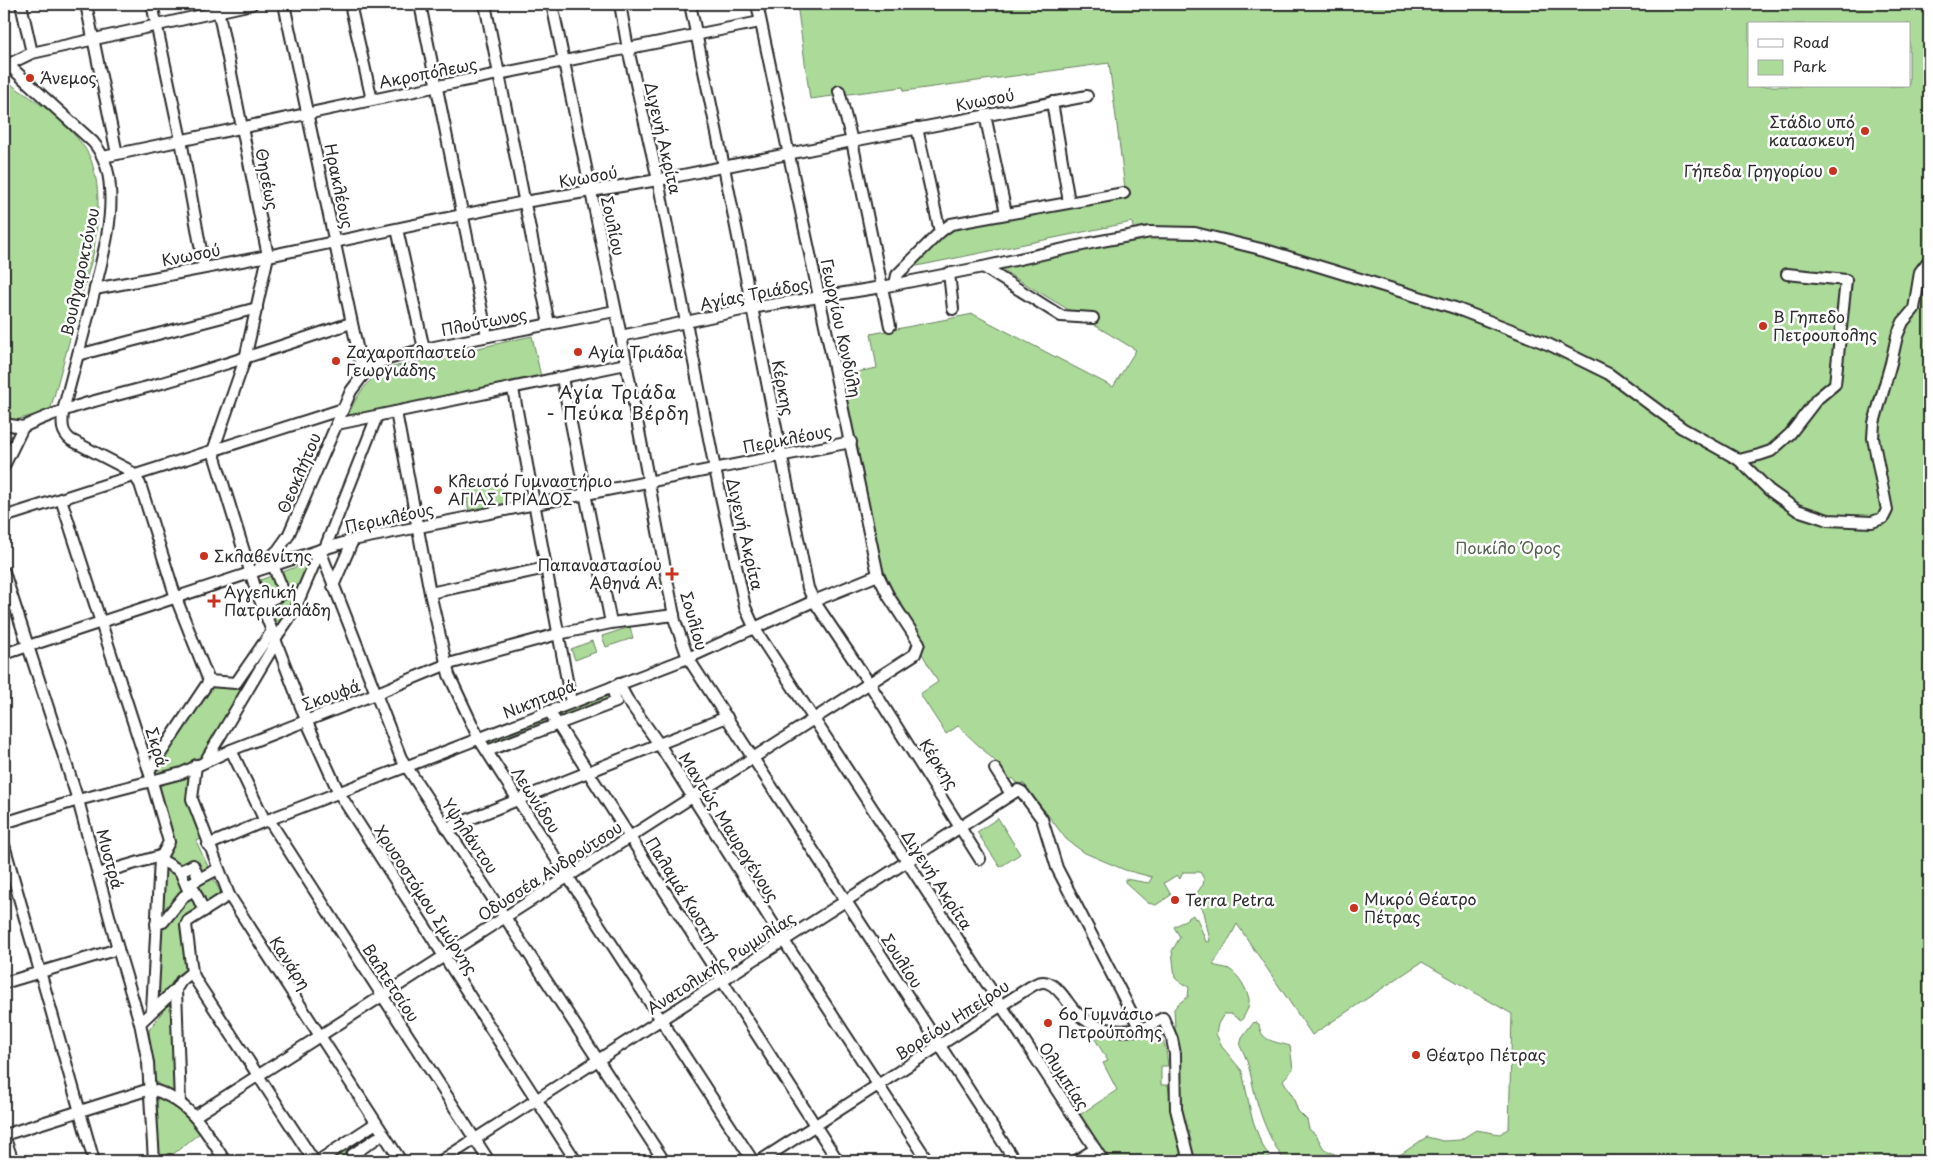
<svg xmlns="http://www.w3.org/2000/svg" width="1933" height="1165" viewBox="0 0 1933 1165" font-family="'Playpen Sans',sans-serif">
<rect width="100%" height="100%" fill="#fff"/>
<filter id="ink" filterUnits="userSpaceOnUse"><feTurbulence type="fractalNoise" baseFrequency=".02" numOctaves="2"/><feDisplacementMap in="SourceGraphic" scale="10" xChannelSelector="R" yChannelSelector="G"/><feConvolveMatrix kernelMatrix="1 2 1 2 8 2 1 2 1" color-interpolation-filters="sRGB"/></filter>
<g filter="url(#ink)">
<!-- green -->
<g fill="#abda99" stroke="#6b8262" fill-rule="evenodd">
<path d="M797,4H1929V1161H1385C1398,1159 1414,1144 1427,1137L1443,1141L1460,1140L1476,1130L1500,1134L1509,1128L1512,1014L1422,962L1312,1035L1237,924C1230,939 1221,951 1213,965C1218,967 1224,967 1229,969C1238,974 1247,989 1249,999C1250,1006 1245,1015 1241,1021L1231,1014H1224L1218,1024L1216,1034L1223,1048L1242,1071L1252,1118L1261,1143L1272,1161H1194L1179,1104L1174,1009L1178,1004L1188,997L1189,987L1182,984L1175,978L1172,951L1180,937L1174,927L1193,915L1195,919L1197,918L1206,942L1210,941L1204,912L1198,902L1201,900L1197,893L1201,887L1203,885L1204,879L1200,872H1183L1180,879L1177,875L1164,883L1171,895L1156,905L1148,903L1125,882V879L1149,883L1152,877L1125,870L1085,853L1075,846L1066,839L1024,784L1017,783L1013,778L1010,781L996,762L958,726L946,734L920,694L938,682L920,650L925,642L888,582L883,569L842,375L877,368L871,334L973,314L1113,387L1136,350L1002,270L1000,267L1135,238L1132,222L912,267L952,227L1126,196L1109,63L904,91L903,87L810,99ZM1749,24H1909V86H1749Z"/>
<path d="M4,77C14,89 27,94 40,104C56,115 85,142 91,160C102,190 98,225 93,255L50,411L4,423Z"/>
<path d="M532,336L541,377L347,418C355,398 366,381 384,369Z"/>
<polygon points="501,479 506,504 469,511 464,486"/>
<polygon points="310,562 292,609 277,629 260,580"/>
<polygon points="630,627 633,638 606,647 602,636"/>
<polygon points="592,641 596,652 575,660 571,649"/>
<path d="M264,649L267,651L209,747C196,762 179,771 159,771L155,768L206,689L214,684L238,686Z"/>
<polygon points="615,691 623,698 562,718 560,716 562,712"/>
<polygon points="546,717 549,724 491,746 488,744 489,739"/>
<polygon points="185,776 190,781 204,838 196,841 222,896 181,922 189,972 177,978 175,985 165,994 156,992 162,864 172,842 155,784"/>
<polygon points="998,818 1020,854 1000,867 977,832"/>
<polygon points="170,1001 171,1001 175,1094 159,1085 154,1079 149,1030"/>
<path d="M1254,1022L1259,1024C1261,1042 1274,1041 1290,1046L1293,1069L1283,1080L1293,1097L1298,1111L1307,1120L1309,1129L1316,1135L1324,1149L1349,1161H1285C1271,1142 1262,1121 1256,1098C1251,1081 1250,1062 1240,1046L1242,1038Z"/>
<path d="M1154,1027C1166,1039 1166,1050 1168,1066H1161V1085H1168L1178,1143L1184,1161H1108L1078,1116L1117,1090L1103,1063L1108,1061L1095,1039L1113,1033Z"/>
<path d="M159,1097C176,1104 189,1118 201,1132L167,1159L168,1161H157L154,1102Z"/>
<polygon points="371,1128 378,1139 354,1155 358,1161 322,1161"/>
</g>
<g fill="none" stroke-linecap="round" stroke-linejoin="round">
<defs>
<g id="minor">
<polyline points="21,4 32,53"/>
<polyline points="86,4 117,154"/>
<polyline points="152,4 181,140 204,267"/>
<polyline points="217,4 268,256 245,359 213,451 255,587 306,720 339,793 576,1161"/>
<polyline points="284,4 363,375"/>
<polyline points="350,4 372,100"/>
<polyline points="420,4 487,336"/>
<polyline points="485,4 549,324"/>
<polyline points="552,4 621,336 675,621 688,658 1015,1161"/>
<polyline points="620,4 628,49 658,180 715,469 745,607 755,629 1103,1161"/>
<polyline points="690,4 724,167 808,588 814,601 869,683 980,859"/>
<path d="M4,61L93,142C104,155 109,170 110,188C113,223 102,259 94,293C84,333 73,372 63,411C62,424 61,432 71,440L127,469L134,475L140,484L176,598L209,681"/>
<polyline points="7,65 32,53 252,4"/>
<polyline points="839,91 852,141 890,326"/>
<polyline points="1052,102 1069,202"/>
<polyline points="985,115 1006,213"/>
<polyline points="917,128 940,232"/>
<polyline points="103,157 438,86 760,22"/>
<polyline points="397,229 424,349"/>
<polyline points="983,267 1061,316 1093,318"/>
<polyline points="949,273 953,309"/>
<polyline points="895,284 897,275 940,232 951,224 1124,193"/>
<polyline points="95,289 268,256 524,202 658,180 852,141 1087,96"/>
<polyline points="621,336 751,308 882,287 983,267 1096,242 1150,232 1195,233 1269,251 1455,308 1550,345 1609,374 1682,428 1739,460 1759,455 1771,451 1790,434 1817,399 1835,384 1846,280 1787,274"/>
<polyline points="78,355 257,308"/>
<polyline points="562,378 611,623"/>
<polyline points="513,389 571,702"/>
<polyline points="396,412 430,593 449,675 479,739 518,800 753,1161"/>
<polyline points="4,424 23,427"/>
<polyline points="337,424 626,364"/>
<polyline points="1739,460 1769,490 1797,510 1828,520 1872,522 1883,518 1887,510 1873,438 1874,423 1891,363 1897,336 1903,322 1914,309 1920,272 1929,260"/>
<path d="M4,466L23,427C66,406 115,396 162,383C225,365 288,344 351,323"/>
<polyline points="61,499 149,771 169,842 160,859 152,1011"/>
<polyline points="4,517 343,409"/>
<polyline points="325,548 377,416"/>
<polyline points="320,550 401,758 664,1161"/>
<polyline points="260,567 278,550 288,536 351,391 363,375 376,364 388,359 424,349 615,311"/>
<polyline points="4,572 78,800 118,949 140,1023 148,1063 154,1161"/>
<polyline points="333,586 353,540"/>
<polyline points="430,593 546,568"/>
<polyline points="262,604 284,593 273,565"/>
<polyline points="275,639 294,611 320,550"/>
<polyline points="4,654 320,550 353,540 851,442"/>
<polyline points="209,681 236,683 272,631"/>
<polyline points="619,684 627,699 659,744 784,941 928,1161"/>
<polyline points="549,711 838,1161"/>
<polyline points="231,750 265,821"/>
<polyline points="487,751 616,702 612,687"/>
<polyline points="206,760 276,642"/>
<polyline points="196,765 192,799 229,895 401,1161"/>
<polyline points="995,769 1011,794"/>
<polyline points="149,771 209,681"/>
<polyline points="269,820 489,1161"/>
<polyline points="4,823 78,800 182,773 231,750 375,694 445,665 558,634 611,623 674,615"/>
<polyline points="447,828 727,717"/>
<polyline points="4,845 94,1161"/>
<polyline points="208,845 265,821 688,658 814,601 878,575"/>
<polyline points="160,859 180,871 189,892"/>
<polyline points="180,871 193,865 199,879"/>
<polyline points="98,874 160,856"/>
<polyline points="229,895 188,921 186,925 192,972 197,982 314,1161"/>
<polyline points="204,911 191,883 218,869"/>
<polyline points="156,924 163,922 184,896 194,890"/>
<polyline points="4,983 118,949"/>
<polyline points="176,989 180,1103"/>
<polyline points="140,1023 176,989 181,981 192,972"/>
<polyline points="195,1116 915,654 919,643 889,597 878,575 757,4"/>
<path d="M4,1135L150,1089C188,1098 206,1131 225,1161"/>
<polyline points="4,1136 13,1161"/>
<polyline points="352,1155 377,1138"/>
<polyline points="170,1160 170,1161"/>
<polyline points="318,1161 376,1123"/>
<polyline points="441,1161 1018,790 1022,792 1042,819 1057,868 1140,1029"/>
<path d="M760,1161L1030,987C1035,984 1042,980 1048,983C1059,987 1067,1002 1074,1010C1097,1035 1136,1037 1163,1018L1172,1039L1175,1054L1176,1109L1189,1161"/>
<polyline points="1076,1161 1095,1149"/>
</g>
</defs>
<!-- minor casing -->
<use href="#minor" stroke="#2b2b2b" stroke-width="14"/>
<!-- minor -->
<use href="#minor" stroke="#fff" stroke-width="10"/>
</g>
</g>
<!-- markers -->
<g fill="#c8321e" stroke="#fff" stroke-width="2">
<circle cx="30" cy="78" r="5"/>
<circle cx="1865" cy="131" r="5"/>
<circle cx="1833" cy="171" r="5"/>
<circle cx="1763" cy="326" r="5"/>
<circle cx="578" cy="352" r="5"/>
<circle cx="336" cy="361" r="5"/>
<circle cx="438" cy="490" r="5"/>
<circle cx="204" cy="556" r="5"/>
<path d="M669.5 566.5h5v5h5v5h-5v5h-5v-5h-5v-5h5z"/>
<path d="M211.5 593.5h5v5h5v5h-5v5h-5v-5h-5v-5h5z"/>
<circle cx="1175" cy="900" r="5"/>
<circle cx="1354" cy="908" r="5"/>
<circle cx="1048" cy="1023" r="5"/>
<circle cx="1416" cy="1055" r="5"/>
</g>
<g text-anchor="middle" stroke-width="5" stroke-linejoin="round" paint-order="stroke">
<!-- street labels -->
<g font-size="16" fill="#2b2b2b" stroke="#fff">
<text transform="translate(428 73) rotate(-11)" y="6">Ακροπόλεως</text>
<text transform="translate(985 100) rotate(-11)" y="6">Κνωσού</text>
<text transform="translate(663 138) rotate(77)" y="6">Διγενή Ακρίτα</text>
<text transform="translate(588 177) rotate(-10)" y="6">Κνωσού</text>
<text transform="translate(267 179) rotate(79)" y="6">Θησέως</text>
<text transform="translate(339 186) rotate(78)" y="6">Ηρακλέους</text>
<text transform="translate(613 226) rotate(78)" y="6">Σουλίου</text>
<text transform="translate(191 255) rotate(-11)" y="6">Κνωσού</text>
<text transform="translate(80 272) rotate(-78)" y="6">Βουλγαροκτόνου</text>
<text transform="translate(754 294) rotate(-11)" y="6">Αγίας Τριάδος</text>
<text transform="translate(484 322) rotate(-11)" y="6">Πλούτωνος</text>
<text transform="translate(841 328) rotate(78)" y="6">Γεωργίου Κονδύλη</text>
<text transform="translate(783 388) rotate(79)" y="6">Κέρκης</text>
<text transform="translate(787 439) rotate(-11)" y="6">Περικλέους</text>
<text transform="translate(299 473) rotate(-67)" y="6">Θεοκλήτου</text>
<text transform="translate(389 518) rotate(-12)" y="6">Περικλέους</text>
<text transform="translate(745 534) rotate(77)" y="6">Διγενή Ακρίτα</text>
<text transform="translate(694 621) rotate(74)" y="6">Σουλίου</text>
<text transform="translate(331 695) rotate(-20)" y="6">Σκουφά</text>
<text transform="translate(539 699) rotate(-22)" y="6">Νικηταρά</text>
<text transform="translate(157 747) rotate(73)" y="6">Σκρά</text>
<text transform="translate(939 764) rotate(57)" y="6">Κέρκης</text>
<text transform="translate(536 800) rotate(57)" y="6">Λεωνίδου</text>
<text transform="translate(729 827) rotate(58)" y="6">Μαντώς Μαυρογένους</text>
<text transform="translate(470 836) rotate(56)" y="6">Υψηλάντου</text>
<text transform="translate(110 859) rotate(75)" y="6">Μυστρά</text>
<text transform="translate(550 871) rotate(-33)" y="6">Οδυσσέα Ανδρούτσου</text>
<text transform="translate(937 880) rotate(57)" y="6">Διγενή Ακρίτα</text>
<text transform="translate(682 890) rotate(58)" y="6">Παλαμά Κωστή</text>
<text transform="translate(426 900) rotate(57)" y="6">Χρυσοστόμου Σμύρνης</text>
<text transform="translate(902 961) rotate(57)" y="6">Σουλίου</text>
<text transform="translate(290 963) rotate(57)" y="6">Κανάρη</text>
<text transform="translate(721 963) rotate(-33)" y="6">Ανατολικής Ρωμυλίας</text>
<text transform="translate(391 983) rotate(57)" y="6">Βαλτετσίου</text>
<text transform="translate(952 1020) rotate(-33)" y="6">Βορείου Ηπείρου</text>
<text transform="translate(1064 1076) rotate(57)" y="6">Ολυμπίας</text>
</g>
<!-- poi labels -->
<g font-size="16" fill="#2b2b2b" stroke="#fff" text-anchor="start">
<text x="40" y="84">Άνεμος</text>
<text x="1855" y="128" text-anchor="end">Στάδιο υπό<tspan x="1855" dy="18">κατασκευή</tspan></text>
<text x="1823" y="177" text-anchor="end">Γήπεδα Γρηγορίου</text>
<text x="1773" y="323">Β Γηπεδο<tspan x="1773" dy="18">Πετρουπολης</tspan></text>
<text x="346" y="358">Ζαχαροπλαστείο<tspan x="346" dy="18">Γεωργιάδης</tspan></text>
<text x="588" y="358">Αγία Τριάδα</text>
<text x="448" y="487">Κλειστό Γυμναστήριο<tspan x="448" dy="18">ΑΓΙΑΣ ΤΡΙΑΔΟΣ</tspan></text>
<text x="214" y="562">Σκλαβενίτης</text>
<text x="662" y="571" text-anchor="end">Παπαναστασίου<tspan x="662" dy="18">Αθηνά Α.</tspan></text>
<text x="224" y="598">Αγγελική<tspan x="224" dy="18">Πατρικαλάδη</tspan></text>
<text x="1364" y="905">Μικρό Θέατρο<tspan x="1364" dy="18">Πέτρας</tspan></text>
<text x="1185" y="906">Terra Petra</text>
<text x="1058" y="1020">6ο Γυμνάσιο<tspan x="1058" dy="18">Πετρούπολης</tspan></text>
<text x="1426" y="1061">Θέατρο Πέτρας</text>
</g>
<!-- park labels -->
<g font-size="16" fill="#51604c" stroke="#fff">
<text x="1508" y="554">Ποικίλο Όρος</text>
</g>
<!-- neighbourhood labels -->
<g font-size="18" letter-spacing="1" fill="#2b2b2b" stroke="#fff">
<text x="618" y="399">Αγία Τριάδα<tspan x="618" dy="21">- Πεύκα Βέρδη</tspan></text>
</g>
</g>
<!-- margin -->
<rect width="1933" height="1165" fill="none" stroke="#fff" stroke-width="20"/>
<rect x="10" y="10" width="1913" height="1145" fill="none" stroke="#2b2b2b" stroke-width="2" filter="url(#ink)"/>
<!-- legend -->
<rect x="1748" y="22" width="162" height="65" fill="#ffffff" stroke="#aaaaaa"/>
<rect x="1758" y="39" width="25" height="8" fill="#ffffff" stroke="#aaaaaa"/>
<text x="1793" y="48" font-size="15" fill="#2b2b2b">Road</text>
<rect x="1758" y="60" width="25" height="15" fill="#abda99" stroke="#aaaaaa"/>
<text x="1793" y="72" font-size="15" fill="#2b2b2b">Park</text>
</svg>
